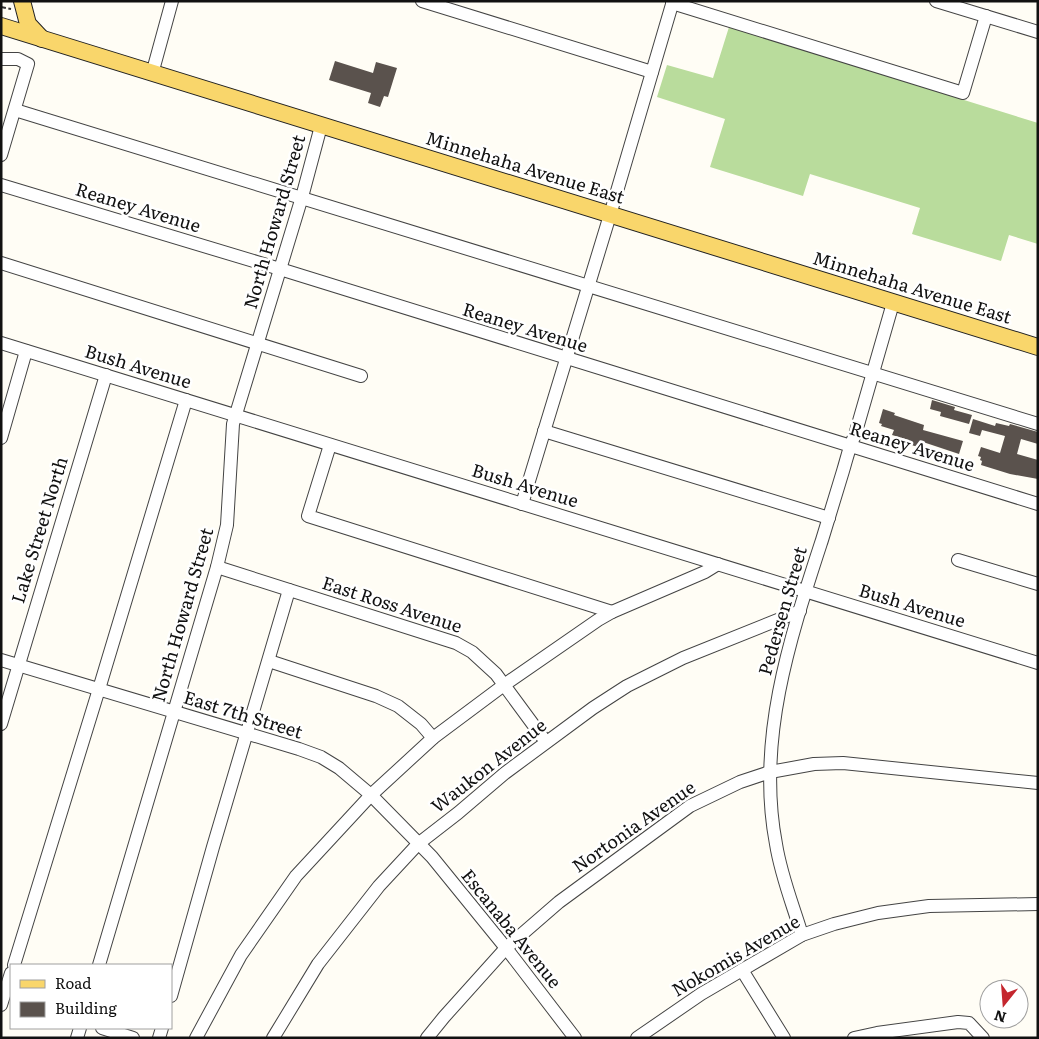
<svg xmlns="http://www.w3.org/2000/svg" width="1039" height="1039" viewBox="0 0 1039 1039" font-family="Literata,serif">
<rect width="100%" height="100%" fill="#fffdf5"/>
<!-- forest -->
<polygon fill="#b9dc9c" points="729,27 1038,123 1038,244 1009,235 1001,261 912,234 920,208 810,174 803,196 710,167 725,119 657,97 667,65 713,78"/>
<!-- building -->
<g fill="#5a524d">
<polygon points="335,61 373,73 376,62 397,68 388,97 384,96 380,107 368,103 371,93 329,80"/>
<polygon points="932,400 955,407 954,410 972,415 969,424 940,416 941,412 930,409"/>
<polygon points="883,409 895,413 894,415 924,425 923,430 963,441 959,454 920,441 918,447 908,444 909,440 892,435 894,430 881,426 882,424 879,423"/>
<polygon points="973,419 995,426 996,423 1009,426 1010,424 1038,432 1038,444 1021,439 1017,454 1038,460 1038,479 1010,474 981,465 982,461 980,460 981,457 978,456 981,447 1000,453 1005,436 982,430 980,436 969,433"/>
</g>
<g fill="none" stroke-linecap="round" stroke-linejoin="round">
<defs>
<g id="minor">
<polyline points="422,1 652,72"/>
<polyline points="936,1 1038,32"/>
<polyline points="672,3 963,93 986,16"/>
<polyline points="1,59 18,59 28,64 1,155"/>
<polyline points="152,74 172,1"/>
<polyline points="15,110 1038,424"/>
<polyline points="1,185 280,269 1038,504"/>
<polyline points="1,263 361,376"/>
<polyline points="1,343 1038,663"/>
<polyline points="544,431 829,518"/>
<polyline points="1,438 26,351"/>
<polyline points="330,445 308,516 612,612"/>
<polyline points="522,504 610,215 673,1"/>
<polyline points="958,560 1038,584"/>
<polyline points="217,567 456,643 472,652 496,674 546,742"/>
<polyline points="1,660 299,749 321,757 339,768 371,795 432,857 506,948 575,1038"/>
<polyline points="269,661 376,696 398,706 421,724 433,738"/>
<polyline points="1,724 106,375"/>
<path d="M802,935C793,905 781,876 776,844C756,740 790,638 822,540C829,517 836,494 843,471C847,458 849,447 855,435L893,303"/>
<polyline points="14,965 99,689 186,400"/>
<polyline points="99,965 217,567 227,525 233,424 302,197 321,126"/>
<polyline points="742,970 784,1038"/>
<polyline points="171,996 213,847 289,590"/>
<polyline points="1,1005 11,973"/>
<polyline points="102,1028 133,1038"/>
<polyline points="77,1038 80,1028"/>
<polyline points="159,1038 162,1028"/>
<polyline points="196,1038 241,955 296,876 371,795 433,738 504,685 598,620 612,612 705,572 718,564"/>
<polyline points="273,1038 318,964 379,886 418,844 458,813 505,773 593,708 627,686 683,658 800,611"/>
<polyline points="427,1038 444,1017 506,948 559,902 690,806 740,782 770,772 814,764 843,763 1038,783"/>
<polyline points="637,1038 701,994 742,970 802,935 834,924 878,913 929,906 1038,904"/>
<polyline points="854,1038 877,1033 958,1022 969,1023 983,1038"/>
</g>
<g id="major">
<polyline points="22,1 28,24 42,39"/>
<polyline points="1,26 1038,347"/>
</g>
</defs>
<!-- minor casing -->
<use href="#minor" stroke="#444" stroke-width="14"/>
<!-- major casing -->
<use href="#major" stroke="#222" stroke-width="18"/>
<!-- path -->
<polyline stroke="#333" stroke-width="2" stroke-dasharray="5 2.5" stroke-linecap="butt" points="1,7 11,9"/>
<!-- minor -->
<use href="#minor" stroke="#fff" stroke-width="12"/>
<!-- major -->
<use href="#major" stroke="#f9d66b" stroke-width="16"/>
</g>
<g text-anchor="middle" stroke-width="5" stroke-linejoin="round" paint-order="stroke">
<!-- street labels -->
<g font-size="18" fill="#111" stroke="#fff">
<text transform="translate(525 168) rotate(17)" y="6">Minnehaha Avenue East</text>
<text transform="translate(138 208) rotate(17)" y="6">Reaney Avenue</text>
<text transform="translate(275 222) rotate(-74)" y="6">North Howard Street</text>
<text transform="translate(912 288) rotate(17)" y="6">Minnehaha Avenue East</text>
<text transform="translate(525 328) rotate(17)" y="6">Reaney Avenue</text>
<text transform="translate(138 367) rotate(17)" y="6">Bush Avenue</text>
<text transform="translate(912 447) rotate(17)" y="6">Reaney Avenue</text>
<text transform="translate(525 486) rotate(17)" y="6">Bush Avenue</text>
<text transform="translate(40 530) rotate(-73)" y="6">Lake Street North</text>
<text transform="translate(392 605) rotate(18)" y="6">East Ross Avenue</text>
<text transform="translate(912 606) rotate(17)" y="6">Bush Avenue</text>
<text transform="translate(783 611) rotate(-74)" y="6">Pedersen Street</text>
<text transform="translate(183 615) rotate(-74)" y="6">North Howard Street</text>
<text transform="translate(243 715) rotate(17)" y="6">East 7th Street</text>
<text transform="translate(489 766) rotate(-38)" y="6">Waukon Avenue</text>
<text transform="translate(634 827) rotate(-35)" y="6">Nortonia Avenue</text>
<text transform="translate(511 929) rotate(51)" y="6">Escanaba Avenue</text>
<text transform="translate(736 956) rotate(-30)" y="6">Nokomis Avenue</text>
</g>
</g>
<!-- border -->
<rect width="1039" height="1039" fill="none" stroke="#111111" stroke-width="5"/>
<!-- legend -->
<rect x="10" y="964" width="162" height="65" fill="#ffffff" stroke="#a0a0a0"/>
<rect x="20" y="980" width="25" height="8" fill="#f9d66b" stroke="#a0a0a0"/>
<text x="55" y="989" font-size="15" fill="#111111">Road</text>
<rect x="20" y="1002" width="25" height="15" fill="#5a524d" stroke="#a0a0a0"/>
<text x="55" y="1014" font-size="15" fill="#111111">Building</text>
<!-- north arrow -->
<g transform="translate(1004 1004) rotate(197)"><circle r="24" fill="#ffffff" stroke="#a0a0a0"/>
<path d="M0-4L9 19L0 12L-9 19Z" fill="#c4262e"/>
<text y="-8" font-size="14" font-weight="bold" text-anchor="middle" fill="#111111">N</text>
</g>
</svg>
